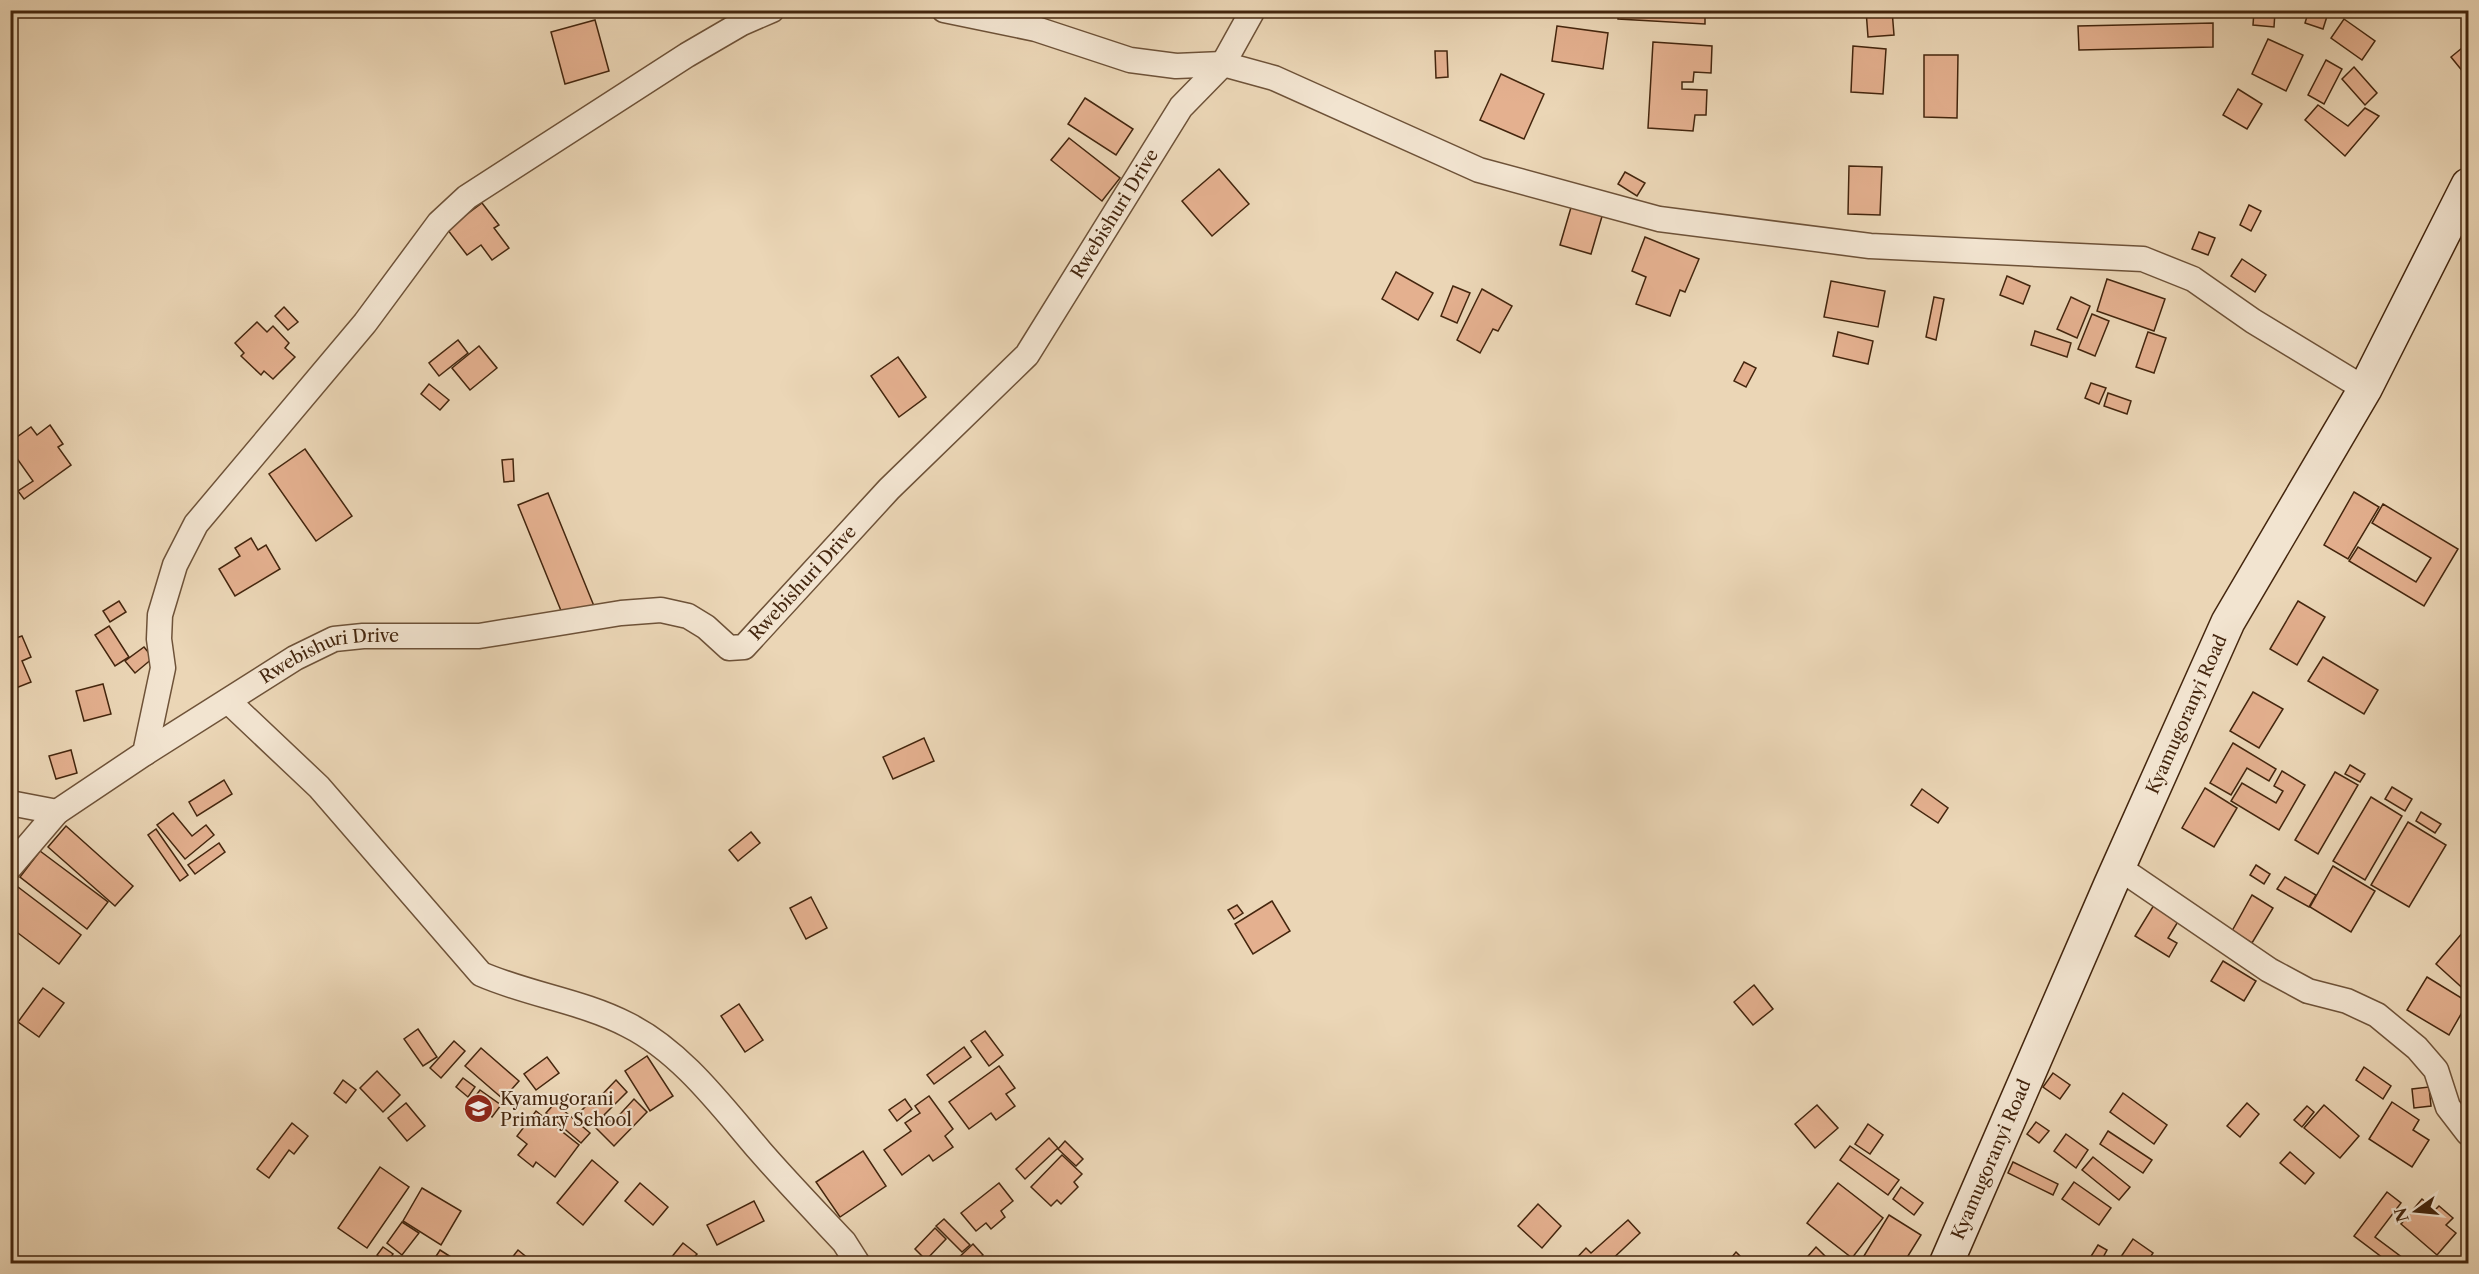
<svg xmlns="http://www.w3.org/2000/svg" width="2479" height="1274" viewBox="0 0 2479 1274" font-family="'Libre Caslon Text',serif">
<rect width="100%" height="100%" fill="#ebd6b6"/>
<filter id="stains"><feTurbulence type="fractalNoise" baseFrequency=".00333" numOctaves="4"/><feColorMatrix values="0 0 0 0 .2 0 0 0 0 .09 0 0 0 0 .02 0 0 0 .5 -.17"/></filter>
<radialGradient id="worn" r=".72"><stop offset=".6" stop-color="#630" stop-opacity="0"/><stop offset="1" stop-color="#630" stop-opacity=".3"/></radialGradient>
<!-- building -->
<g fill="#e4b08f" stroke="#44260e" stroke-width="1.5">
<polygon points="1618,10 1705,10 1705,24 1618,19"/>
<polygon points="1866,10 1892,10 1894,35 1868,37"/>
<polygon points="2309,10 2329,10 2323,29 2305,23"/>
<polygon points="2254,11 2275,12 2274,27 2253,25"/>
<polygon points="2344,19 2375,41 2362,60 2331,38"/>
<polygon points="595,20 609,71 565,84 551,32"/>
<polygon points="2213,23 2213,47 2079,50 2078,26"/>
<polygon points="1557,26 1608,33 1603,69 1552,61"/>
<polygon points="2268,39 2303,55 2286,91 2252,74"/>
<polygon points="1653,42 1712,46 1711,73 1694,72 1693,82 1682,82 1682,89 1707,90 1706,115 1695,115 1693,131 1648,128"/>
<polygon points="1853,46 1886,49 1883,94 1851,92"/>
<polygon points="2462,48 2468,57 2468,78 2451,57"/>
<polygon points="1435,51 1447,51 1448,77 1436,78"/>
<polygon points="1924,55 1958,55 1957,118 1924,117"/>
<polygon points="2326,60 2342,69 2324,104 2308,95"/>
<polygon points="2354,67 2377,93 2365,105 2342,79"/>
<polygon points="1501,74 1544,94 1524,139 1480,120"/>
<polygon points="2238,89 2262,104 2247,129 2223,115"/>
<polygon points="1085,98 1133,129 1116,155 1068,124"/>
<polygon points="2318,105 2348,126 2365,108 2379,116 2345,156 2305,120"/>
<polygon points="1069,138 1120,178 1102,201 1051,160"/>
<polygon points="1849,166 1882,167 1880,215 1848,214"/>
<polygon points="1219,169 1249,204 1212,236 1182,201"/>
<polygon points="1625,172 1645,183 1637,196 1618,184"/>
<polygon points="482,203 499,225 494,228 509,248 492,260 481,245 467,255 447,229"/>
<polygon points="1572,204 1603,213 1591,254 1560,245"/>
<polygon points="2249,205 2261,211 2251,231 2240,225"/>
<polygon points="2199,232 2215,238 2208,255 2192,249"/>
<polygon points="1645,237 1699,259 1685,292 1680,290 1670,316 1636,304 1646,277 1632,271"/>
<polygon points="2242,259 2266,275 2255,292 2231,276"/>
<polygon points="1396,272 1433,293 1418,320 1382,299"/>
<polygon points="2007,276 2030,286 2023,304 2000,295"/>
<polygon points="2107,279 2165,299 2154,331 2097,311"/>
<polygon points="1831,281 1885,291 1878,327 1824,317"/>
<polygon points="1453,286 1470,293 1457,323 1441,316"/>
<polygon points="1482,289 1512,306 1498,331 1493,329 1480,353 1457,340"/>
<polygon points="1934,297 1944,299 1936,340 1926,337"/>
<polygon points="2071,297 2090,306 2077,338 2057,329"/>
<polygon points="284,307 298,322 288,330 275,316"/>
<polygon points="2092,314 2109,321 2095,356 2078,349"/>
<polygon points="257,322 267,332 273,326 289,343 285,348 295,357 273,379 264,371 261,375 241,356 244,353 235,343"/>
<polygon points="2035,331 2071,343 2067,357 2031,345"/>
<polygon points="1838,332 1873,341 1868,364 1833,356"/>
<polygon points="2148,332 2166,338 2154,373 2136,367"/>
<polygon points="458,340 468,353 439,376 429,363"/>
<polygon points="479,346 497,368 470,390 452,368"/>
<polygon points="898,357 926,397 899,417 871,376"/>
<polygon points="1744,362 1756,368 1746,387 1734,381"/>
<polygon points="2091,383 2106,388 2099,404 2085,398"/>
<polygon points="429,384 449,400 440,410 421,394"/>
<polygon points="2108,393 2131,401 2127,414 2104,406"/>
<polygon points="50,425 63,444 58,447 71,465 24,499 18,491 33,481 16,457 10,461 10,442 31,427 37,435"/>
<polygon points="305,449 352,516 316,541 269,474"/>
<polygon points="513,459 514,481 504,482 502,460"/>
<polygon points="2354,492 2379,507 2348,559 2324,545"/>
<polygon points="548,493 594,606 564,618 518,505"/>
<polygon points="2383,504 2458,549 2424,606 2349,561 2358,547 2416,582 2431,558 2372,523"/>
<polygon points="251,538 258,550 266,545 280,569 235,596 219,569 240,556 235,548"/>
<polygon points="119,601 126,612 110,622 103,611"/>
<polygon points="2298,601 2325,617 2297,665 2270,649"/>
<polygon points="109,626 129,657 115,666 95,635"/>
<polygon points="22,636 31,657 22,661 31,682 11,690 10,640"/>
<polygon points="144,647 153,658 135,673 125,661"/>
<polygon points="2323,657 2378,690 2364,714 2308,681"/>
<polygon points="103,684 111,714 84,721 76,691"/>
<polygon points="2253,692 2283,709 2259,748 2230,731"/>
<polygon points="924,738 934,761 893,779 883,757"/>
<polygon points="2233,743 2276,769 2269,781 2247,768 2231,795 2210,783"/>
<polygon points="71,750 77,773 56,779 49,756"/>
<polygon points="2350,765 2365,774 2360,782 2345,774"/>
<polygon points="2282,771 2305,785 2279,830 2231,801 2242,783 2276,803 2283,791 2274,786"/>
<polygon points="2335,772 2358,785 2318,854 2295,840"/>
<polygon points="224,780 232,794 197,816 189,802"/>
<polygon points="2392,787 2412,799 2405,811 2385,799"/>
<polygon points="2205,788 2237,808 2214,847 2182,828"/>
<polygon points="1922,789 1948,808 1938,823 1911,805"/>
<polygon points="2371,797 2402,816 2365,880 2333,861"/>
<polygon points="2421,812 2441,824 2435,833 2416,821"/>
<polygon points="173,813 192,836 206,825 214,835 185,859 157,825"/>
<polygon points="2408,822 2446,845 2409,907 2371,885"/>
<polygon points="66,826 133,886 115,906 48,847"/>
<polygon points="156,829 188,875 180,881 148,835"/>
<polygon points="751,832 760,843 738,861 729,850"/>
<polygon points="219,843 225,852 195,874 188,865"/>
<polygon points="40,851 108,902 87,929 20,877"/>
<polygon points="2256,865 2270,874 2264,884 2250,875"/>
<polygon points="2333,866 2375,891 2351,932 2310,907"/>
<polygon points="2285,877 2316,895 2309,907 2277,889"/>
<polygon points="18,887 81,935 59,964 10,927 10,898"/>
<polygon points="2252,895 2273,908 2252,943 2232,931"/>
<polygon points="811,897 827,928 806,939 790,908"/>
<polygon points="1272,901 1290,931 1253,954 1235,924"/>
<polygon points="1237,905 1243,913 1234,919 1228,910"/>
<polygon points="2154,905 2179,920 2168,938 2177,943 2169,957 2135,936"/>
<polygon points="2463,932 2468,937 2468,993 2436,964"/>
<polygon points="2223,961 2256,981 2244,1001 2211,981"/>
<polygon points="2427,977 2468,1002 2449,1035 2407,1010"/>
<polygon points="1754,985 1773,1009 1753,1025 1734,1002"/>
<polygon points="43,988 64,1003 39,1037 18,1022"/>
<polygon points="739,1004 763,1040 745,1052 721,1016"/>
<polygon points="418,1029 437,1057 423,1066 404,1039"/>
<polygon points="985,1031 1003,1055 989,1066 971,1041"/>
<polygon points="454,1041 465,1051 441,1078 430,1068"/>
<polygon points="964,1047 971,1057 934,1084 927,1075"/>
<polygon points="481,1048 519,1081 503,1099 465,1066"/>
<polygon points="647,1056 673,1096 650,1111 625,1071"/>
<polygon points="547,1057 559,1073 536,1090 524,1074"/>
<polygon points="999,1066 1015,1088 1006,1094 1015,1106 996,1120 991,1113 969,1129 949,1102"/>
<polygon points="2364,1067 2391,1086 2383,1099 2356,1080"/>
<polygon points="377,1071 400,1095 383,1112 360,1088"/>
<polygon points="2053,1073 2070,1085 2060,1099 2043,1087"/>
<polygon points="463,1078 475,1087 468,1097 456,1087"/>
<polygon points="343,1080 356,1090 346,1103 334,1093"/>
<polygon points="616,1080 627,1092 604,1115 612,1123 634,1099 647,1112 614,1146 580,1112 590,1102 593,1104"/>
<polygon points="2429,1087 2431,1106 2414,1108 2412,1089"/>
<polygon points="480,1090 501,1105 492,1117 471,1102"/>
<polygon points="2123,1093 2167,1125 2154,1144 2110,1112"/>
<polygon points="929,1096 953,1129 945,1136 953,1147 933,1161 929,1155 902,1175 884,1150 911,1131 905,1123 920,1113 915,1106"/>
<polygon points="905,1099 912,1109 897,1121 889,1110"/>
<polygon points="2392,1102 2419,1120 2413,1130 2429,1140 2412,1167 2369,1139"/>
<polygon points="406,1103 425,1126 407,1141 388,1118"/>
<polygon points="555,1103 590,1133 581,1143 546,1113"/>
<polygon points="2247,1103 2259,1114 2240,1137 2227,1126"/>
<polygon points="1817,1105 1838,1128 1815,1148 1795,1124"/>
<polygon points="2324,1105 2359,1136 2340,1158 2304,1128"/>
<polygon points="2307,1106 2314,1112 2302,1127 2294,1120"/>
<polygon points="536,1111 579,1145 555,1177 536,1162 533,1167 518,1155 527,1144 517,1136"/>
<polygon points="2036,1122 2049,1131 2039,1143 2027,1134"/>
<polygon points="292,1123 308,1136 294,1154 289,1150 269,1178 257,1169"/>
<polygon points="1868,1124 1883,1135 1870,1154 1855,1144"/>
<polygon points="2108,1131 2152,1160 2143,1173 2100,1144"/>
<polygon points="2066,1134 2088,1150 2076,1168 2054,1151"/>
<polygon points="1049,1138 1058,1148 1025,1179 1016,1169"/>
<polygon points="1065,1141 1083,1159 1076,1166 1058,1149"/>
<polygon points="1850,1146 1899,1180 1888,1195 1840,1160"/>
<polygon points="863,1151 886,1186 840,1217 816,1182"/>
<polygon points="2290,1152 2314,1173 2305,1184 2280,1163"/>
<polygon points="1062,1155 1082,1174 1074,1182 1078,1187 1061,1204 1057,1200 1051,1206 1031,1187"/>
<polygon points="2093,1157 2130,1187 2119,1200 2082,1170"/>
<polygon points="592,1160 618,1182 583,1225 557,1203"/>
<polygon points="2013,1162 2058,1184 2053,1195 2008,1173"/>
<polygon points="380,1167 409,1187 367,1248 338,1228"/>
<polygon points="2074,1182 2111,1208 2099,1225 2062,1199"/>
<polygon points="640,1183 668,1207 653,1225 625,1201"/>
<polygon points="999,1183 1013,1201 1001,1211 1005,1217 991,1229 986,1223 976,1231 961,1213"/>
<polygon points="1838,1183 1883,1218 1852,1258 1807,1223"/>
<polygon points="1901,1187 1923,1203 1914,1215 1893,1199"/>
<polygon points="422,1188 461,1211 441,1245 403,1221"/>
<polygon points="2387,1192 2401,1203 2375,1237 2411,1264 2391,1264 2354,1236"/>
<polygon points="2422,1199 2435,1210 2439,1206 2453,1218 2446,1225 2456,1233 2437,1255 2401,1224"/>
<polygon points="754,1201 764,1221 717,1245 707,1225"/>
<polygon points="1538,1204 1561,1226 1542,1248 1518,1226"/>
<polygon points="1889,1215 1921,1235 1903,1264 1859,1264"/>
<polygon points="944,1219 970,1245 962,1252 936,1226"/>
<polygon points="1628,1220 1640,1233 1607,1264 1571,1264 1586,1248 1591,1253"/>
<polygon points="402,1222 419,1233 402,1255 387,1243"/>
<polygon points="935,1228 946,1239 926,1260 915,1249"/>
<polygon points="2133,1239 2153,1253 2146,1264 2116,1264"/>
<polygon points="683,1243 697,1254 688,1264 666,1264"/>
<polygon points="973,1244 983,1255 974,1264 952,1264"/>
<polygon points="2098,1245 2107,1250 2100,1263 2090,1258"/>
<polygon points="383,1247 393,1254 387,1263 377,1255"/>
<polygon points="1816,1247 1833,1264 1801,1264"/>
<polygon points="440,1250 462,1264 431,1264"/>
<polygon points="518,1250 535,1264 507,1264"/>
<polygon points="1736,1252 1748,1264 1726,1264"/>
</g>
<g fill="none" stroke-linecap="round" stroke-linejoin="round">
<defs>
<g id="street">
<polyline points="944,10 1036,29 1130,60 1176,66 1223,64 1274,78 1479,170 1659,219 1870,246 2143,259 2193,279 2253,321 2365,389"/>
<path d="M228,701L319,787L481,974C529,995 582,1001 628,1025C682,1052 722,1107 760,1151C787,1182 816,1212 844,1242L858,1264"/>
<path id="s1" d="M145,753L295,658L334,639L363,636H479L621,613L661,610L688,616L706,627L729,648L744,647L889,489L1027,355L1181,107L1223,64L1253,10"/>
<polyline points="10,803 57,812"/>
<polyline points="10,867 57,812 145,753 163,668 159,639 160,615 175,565 196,524 365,323 439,223 467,197 687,55 742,23 772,10"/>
<polyline points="2118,867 2269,970 2308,991 2347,1001 2377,1015 2417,1048 2436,1070 2448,1107 2468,1133"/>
</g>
<g id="secondary">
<path id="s2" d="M1946,1264L2110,886L2228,622L2365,389L2468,185"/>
</g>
</defs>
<!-- street casing -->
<use href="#street" stroke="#6e5238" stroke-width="27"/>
<!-- secondary casing -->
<use href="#secondary" stroke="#44260e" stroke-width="36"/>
<!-- street -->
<use href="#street" stroke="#f2e4d0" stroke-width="24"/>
<!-- secondary -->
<use href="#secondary" stroke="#f2e4d0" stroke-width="33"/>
</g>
<!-- icons -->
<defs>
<symbol id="school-disc" viewBox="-11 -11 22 22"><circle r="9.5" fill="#8f2418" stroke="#f2e4d0"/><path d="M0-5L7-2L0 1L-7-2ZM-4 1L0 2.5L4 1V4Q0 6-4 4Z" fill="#fff"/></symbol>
</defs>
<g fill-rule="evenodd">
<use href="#school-disc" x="462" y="1092" width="33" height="33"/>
</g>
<g text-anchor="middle" stroke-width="4.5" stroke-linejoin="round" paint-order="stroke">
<!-- street labels -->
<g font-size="18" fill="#44260e" stroke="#f2e4d0">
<text dy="6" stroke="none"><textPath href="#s1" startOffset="1218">Rwebishuri Drive</textPath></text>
<text dy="6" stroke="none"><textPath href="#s1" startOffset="732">Rwebishuri Drive</textPath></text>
<text dy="6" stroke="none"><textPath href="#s1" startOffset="212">Rwebishuri Drive</textPath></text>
<text dy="6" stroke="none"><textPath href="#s2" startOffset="600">Kyamugoranyi Road</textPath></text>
<text dy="6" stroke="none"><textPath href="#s2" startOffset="114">Kyamugoranyi Road</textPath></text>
</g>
<!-- poi labels -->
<g font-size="18" fill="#44260e" stroke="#f2e4d0" text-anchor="start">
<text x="500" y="1105">Kyamugorani<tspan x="500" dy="21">Primary School</tspan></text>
</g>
</g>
<!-- margin -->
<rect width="2479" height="1274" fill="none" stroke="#ebd6b6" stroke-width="36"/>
<rect x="12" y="12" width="2455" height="1250" fill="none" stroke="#44260e" stroke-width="3"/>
<rect x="18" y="18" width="2443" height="1238" fill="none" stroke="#44260e" stroke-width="1.5"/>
<!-- north arrow -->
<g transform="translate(2416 1211) rotate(255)" stroke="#f2e4d0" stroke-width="4.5" paint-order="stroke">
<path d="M0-4.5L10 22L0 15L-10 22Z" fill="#44260e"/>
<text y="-9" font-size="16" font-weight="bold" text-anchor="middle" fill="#44260e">N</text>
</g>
<rect width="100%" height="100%" filter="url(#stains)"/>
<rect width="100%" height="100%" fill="url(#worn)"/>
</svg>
